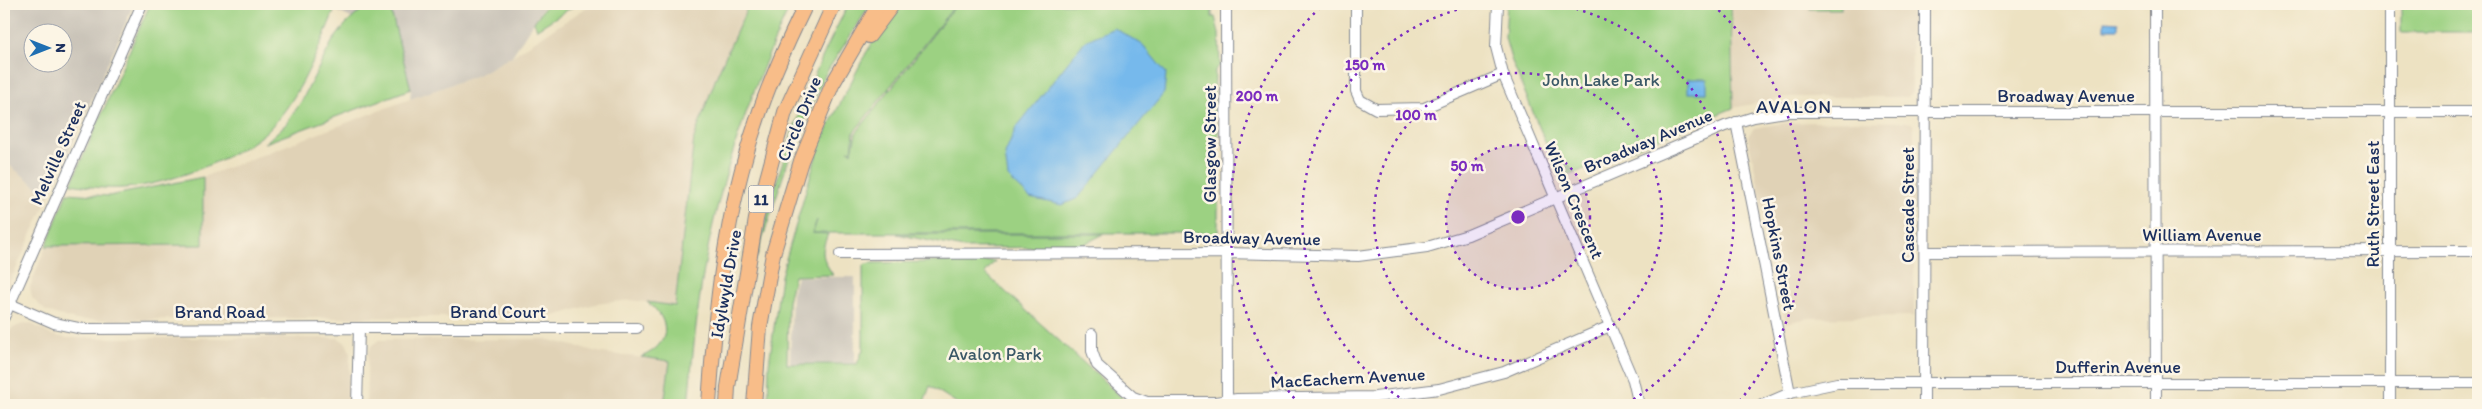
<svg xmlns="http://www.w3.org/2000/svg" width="2482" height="409" viewBox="0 0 2482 409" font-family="Itim,sans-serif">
<rect width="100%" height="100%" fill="#fcf5e5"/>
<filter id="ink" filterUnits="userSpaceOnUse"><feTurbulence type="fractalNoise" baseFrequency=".02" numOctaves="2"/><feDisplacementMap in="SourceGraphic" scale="10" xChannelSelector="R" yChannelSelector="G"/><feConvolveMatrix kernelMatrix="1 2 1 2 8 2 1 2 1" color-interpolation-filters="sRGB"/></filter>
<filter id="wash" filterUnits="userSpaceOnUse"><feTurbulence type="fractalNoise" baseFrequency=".0096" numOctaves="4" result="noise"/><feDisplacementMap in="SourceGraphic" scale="20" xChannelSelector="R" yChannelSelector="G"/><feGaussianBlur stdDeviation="1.12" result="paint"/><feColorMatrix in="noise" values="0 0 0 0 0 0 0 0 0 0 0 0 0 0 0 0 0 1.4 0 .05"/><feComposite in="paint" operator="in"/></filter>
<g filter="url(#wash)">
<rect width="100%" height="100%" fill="#ede2c2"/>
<!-- built -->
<g fill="#e0d2b6">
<polygon points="592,4 749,4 717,75 694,138 675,306 630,300 595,304 554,316 75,320 46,311 32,298 30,287 46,246 203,245 203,177 410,99 478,75 512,56"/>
<polygon points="1731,4 1911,4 1912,93 1907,97 1786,97 1733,108"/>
<polygon points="1852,121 1906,122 1912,123 1914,128 1914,316 1808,318 1786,323 1748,136 1754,128 1784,123"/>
<polygon points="4,161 49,196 4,295"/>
<polygon points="25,323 34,325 51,335 67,338 338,338 346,343 350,352 349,405 4,405 4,345 11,329"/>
<polygon points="545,339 602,353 670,361 664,405 366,405 368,353 372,345 379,340"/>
</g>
<!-- industrial -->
<g fill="#c9c3b8" fill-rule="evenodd">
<path d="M4,4H134L49,196L4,161ZM32,32H62V62H32Z"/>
<polygon points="322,4 545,4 512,56 478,75 410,99 411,89 359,22"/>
<polygon points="797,277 855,277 855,363 790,363 792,294"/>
</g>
<!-- green -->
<g fill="#9cd182" stroke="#5c8070">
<path d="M150,4H322L335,9C318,50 301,96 270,128C242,157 164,186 124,188C106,189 88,187 71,184Z"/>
<polygon points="368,4 401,4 391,11 411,89 265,143 286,124 301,102 332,42 345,25"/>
<polygon points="547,4 577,4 537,29 534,22"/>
<path d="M749,4H791C757,76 725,164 709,243C698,296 693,351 688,405H664L670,361L641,357C671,345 672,320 647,302L675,306L694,138L717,75Z"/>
<path d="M849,4H871L826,73L794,143L756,259C777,172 805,83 849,4Z"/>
<path d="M900,4H956L854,132L852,151L848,150L852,152L856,133L957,4H1212V17H1215L1219,33L1220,65L1215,70L1214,127L1212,128L1218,127V234L1215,237H1209V233H813L817,220L812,233L828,234C820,253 822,258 833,275L794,276L788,302L787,364H857L863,349V265L870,263L995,261L985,273L1130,405H960L930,386L923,405H768L769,364L781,276L820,143L866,53L890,15Z"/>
<polygon points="1507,4 1731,4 1733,108 1565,177 1559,175 1511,59 1505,38"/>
<rect x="1810" y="4" width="31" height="5"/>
<rect x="2401" y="4" width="77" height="28"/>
<polygon points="203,177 203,245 46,246 67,193 109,196"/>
<polygon points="897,234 1104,234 1078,247 963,248"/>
</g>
<!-- water -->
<g fill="#76b9ec" stroke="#4874a5">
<polygon points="2105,21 2118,22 2118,29 2105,29"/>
<polygon points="1114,28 1143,45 1166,73 1164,93 1078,198 1062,205 1030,198 1008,177 1005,154 1016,128 1085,41"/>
<rect x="1688" y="79" width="19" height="14"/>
</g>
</g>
<g filter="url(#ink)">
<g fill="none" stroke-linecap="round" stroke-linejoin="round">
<defs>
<g id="minor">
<polyline points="1226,4 1227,405"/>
<polyline points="1356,4 1356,91 1360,100 1376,109 1424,108 1503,74"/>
<polyline points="1498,4 1496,47 1503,74 1633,380 1639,405"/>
<polyline points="2155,4 2156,405"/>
<polyline points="1736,122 1790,393"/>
<polyline points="1925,252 2478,251"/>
<polyline points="840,254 1226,253 1358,256 1427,247 1468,235 1725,126 1754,117 1786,112 2478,112"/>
<polyline points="10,304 54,323 83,329 359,328 357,405"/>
<polyline points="4,317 142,4"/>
<polyline points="359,328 637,328"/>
<polyline points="1092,334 1092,351 1097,365 1133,397 1147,402 1215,402 1237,399 1375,397 1439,389 1504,372 1610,326"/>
<polyline points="1762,405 1790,393 1837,383 2478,383"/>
<polyline points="1924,405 1925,4"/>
<polyline points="2390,405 2390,4"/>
</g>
<g id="highway">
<polyline points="869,36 893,4"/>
<path d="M709,405C715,311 725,213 756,123C769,82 787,43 806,4"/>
<polyline points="727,405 728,387 756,219 785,112 834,4"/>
<polyline points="754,405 760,327 773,254 801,161 832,85 879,4"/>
</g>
</defs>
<!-- minor casing -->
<use href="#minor" stroke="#848890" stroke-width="12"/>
<!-- highway casing -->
<use href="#highway" stroke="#848890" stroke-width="16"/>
<!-- minor -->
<use href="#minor" stroke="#fff" stroke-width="10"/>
<!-- highway -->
<use href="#highway" stroke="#f8bd89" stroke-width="14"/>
</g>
</g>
<!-- distance rings -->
<circle cx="1518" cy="217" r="72" fill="#7b2cbf" fill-opacity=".12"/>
<g fill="none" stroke="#7b2cbf" stroke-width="2.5" stroke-dasharray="2.5 5">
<circle cx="1518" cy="217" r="72"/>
<circle cx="1518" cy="217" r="144"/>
<path d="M1412 405A216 216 0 0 1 1482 4M1554 4A216 216 0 0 1 1624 405"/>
<path d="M1299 404A288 288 0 0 1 1323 5M1713 5A288 288 0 0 1 1737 404"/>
</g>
<g text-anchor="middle" stroke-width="5" stroke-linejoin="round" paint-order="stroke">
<!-- shield labels -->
<rect fill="#fcf5e5" stroke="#5e6a86" stroke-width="1" x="748.5" y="185.5" width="25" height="27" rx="4"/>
<g font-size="16" font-weight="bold" fill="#1b2f5e">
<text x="761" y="205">11</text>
</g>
<!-- park labels -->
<g font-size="18" fill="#3b5867" stroke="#fcf5e5">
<text x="1601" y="86">John Lake Park</text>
<text x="995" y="360">Avalon Park</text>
</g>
<!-- street labels -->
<g font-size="18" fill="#1b2f5e" stroke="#fcf5e5">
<text x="2066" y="102">Broadway Avenue</text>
<text transform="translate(799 119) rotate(-68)" y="6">Circle Drive</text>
<text transform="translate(1648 141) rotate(-23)" y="6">Broadway Avenue</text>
<text transform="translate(1210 144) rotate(-90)" y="6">Glasgow Street</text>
<text transform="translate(58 153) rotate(-66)" y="6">Melville Street</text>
<text transform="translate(1574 200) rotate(67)" y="6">Wilson Crescent</text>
<text transform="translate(2373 204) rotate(-90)" y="6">Ruth Street East</text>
<text transform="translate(1908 205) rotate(-90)" y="6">Cascade Street</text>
<text x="2202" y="241">William Avenue</text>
<text transform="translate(1252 238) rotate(1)" y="6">Broadway Avenue</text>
<text transform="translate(1779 254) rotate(79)" y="6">Hopkins Street</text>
<text transform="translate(726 284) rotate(-80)" y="6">Idylwyld Drive</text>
<text x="220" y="318">Brand Road</text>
<text x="498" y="318">Brand Court</text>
<text x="2118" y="373">Dufferin Avenue</text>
<text transform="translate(1348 378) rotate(-3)" y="6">MacEachern Avenue</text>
</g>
<!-- neighbourhood labels -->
<g font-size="19" letter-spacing="1" fill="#1b2f5e" stroke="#fcf5e5">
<text x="1794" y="113">AVALON</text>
</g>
</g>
<circle cx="1518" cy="217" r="8" fill="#7b2cbf" stroke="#fcf5e5" stroke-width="2.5"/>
<g font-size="15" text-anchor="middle" font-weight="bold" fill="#7b2cbf" stroke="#fcf5e5" stroke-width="5" stroke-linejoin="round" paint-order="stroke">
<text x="1365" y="70">150 m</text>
<text x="1257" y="101">200 m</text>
<text x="1416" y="120">100 m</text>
<text x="1467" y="171">50 m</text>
</g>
<!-- margin -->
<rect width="2482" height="409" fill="none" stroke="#fcf5e5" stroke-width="20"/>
<!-- north arrow -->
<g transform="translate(48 48) rotate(90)"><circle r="24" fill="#fcf5e5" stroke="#a2a6af"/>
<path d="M0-4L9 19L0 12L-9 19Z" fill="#1f6fb2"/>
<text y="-8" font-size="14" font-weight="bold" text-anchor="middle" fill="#1b2f5e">N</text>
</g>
</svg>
